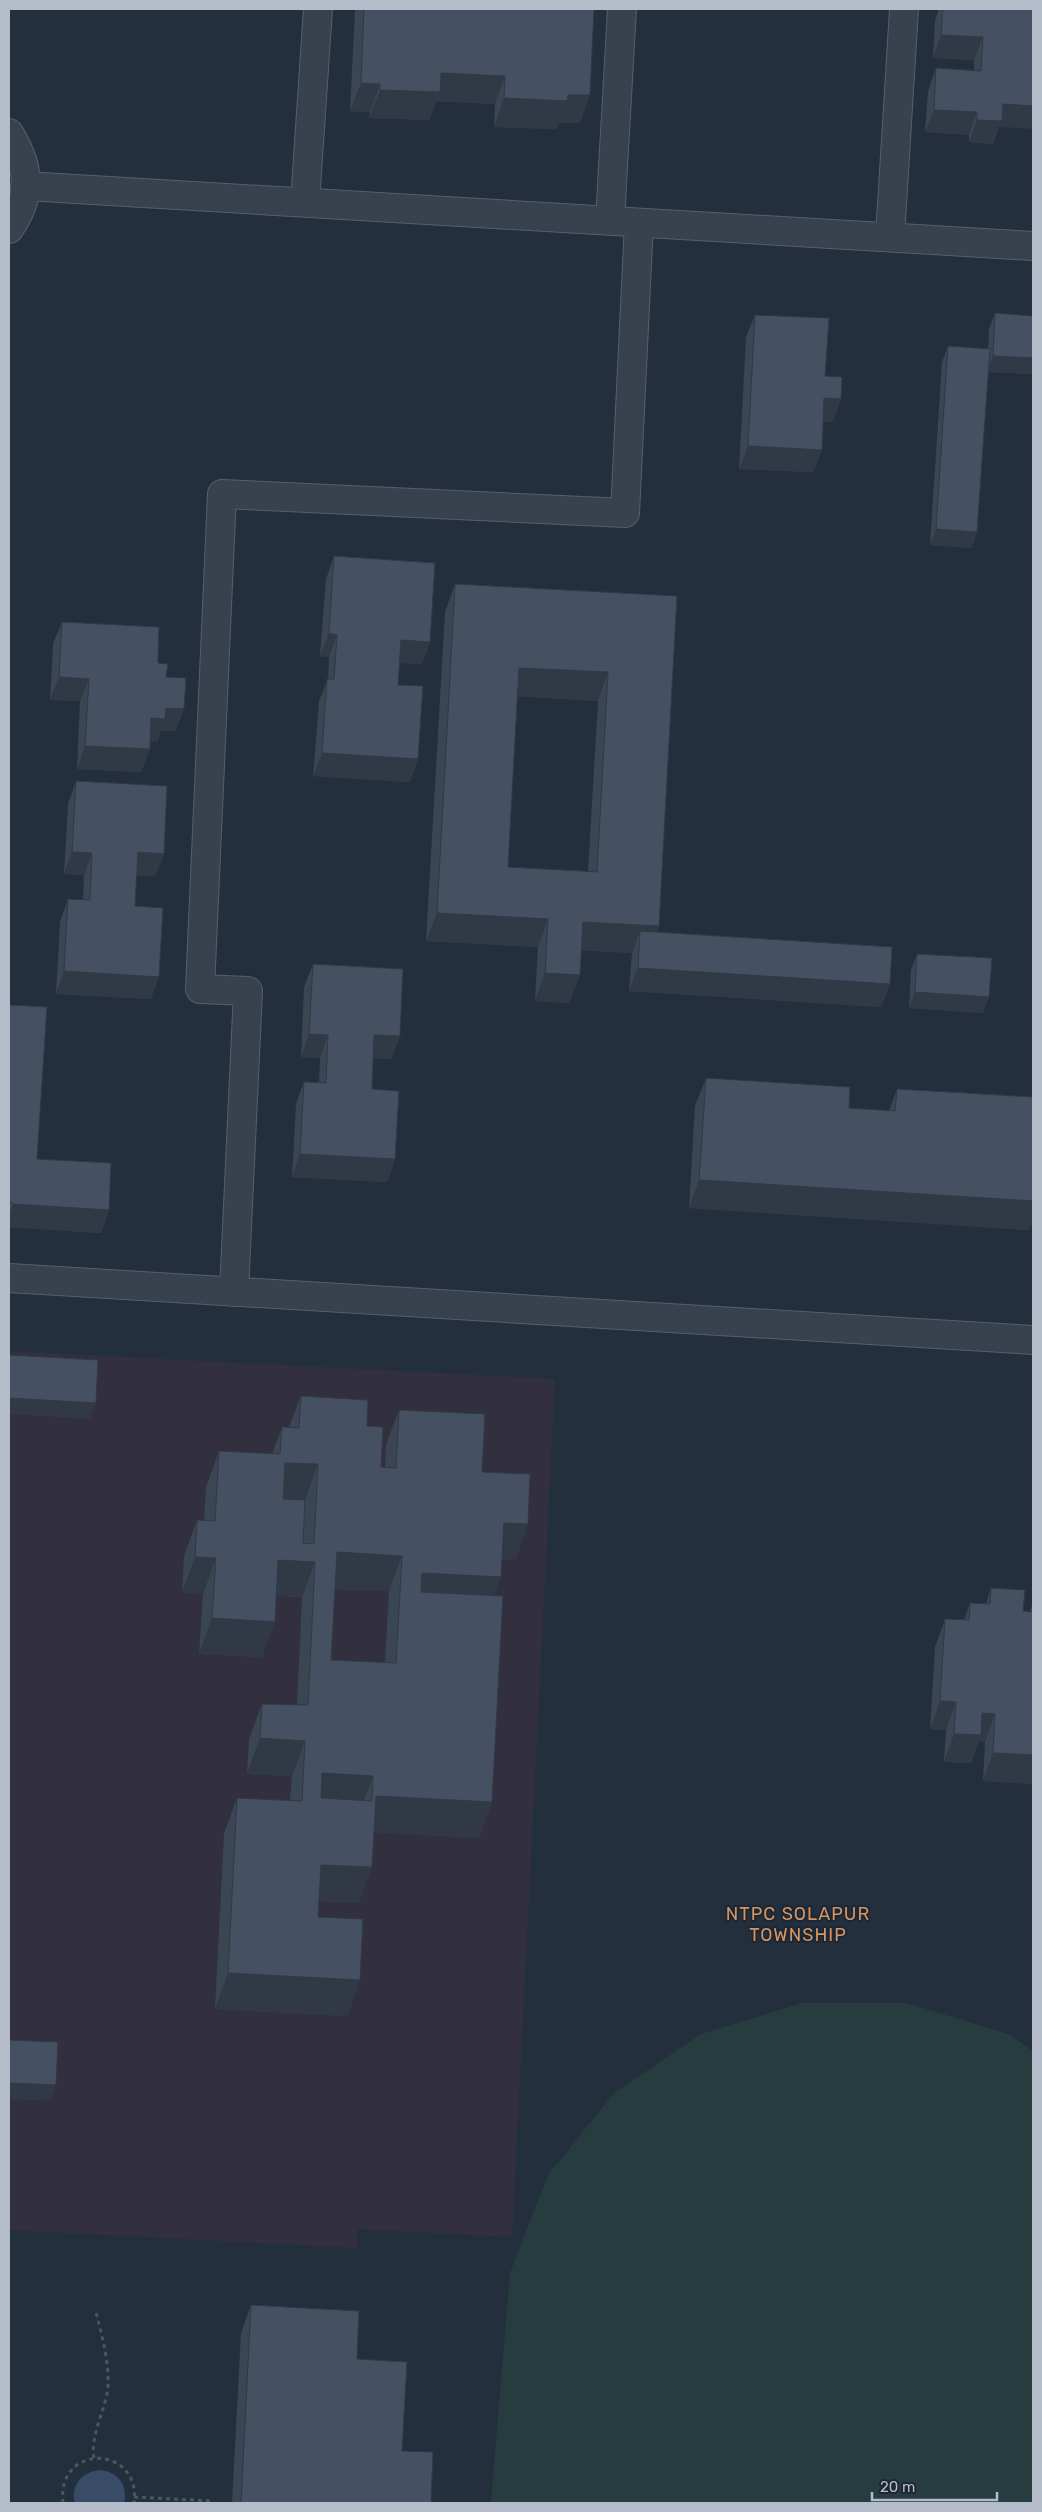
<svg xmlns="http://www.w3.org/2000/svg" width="1042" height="2512" viewBox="0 0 1042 2512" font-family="Rubik,sans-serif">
<rect width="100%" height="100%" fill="#242f3e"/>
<!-- medical -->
<polygon fill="#32303f" points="9,1351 555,1379 512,2237 358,2229 357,2248 9,2230"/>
<!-- green -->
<polygon fill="#263c3f" points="802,2003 907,2003 1008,2034 1033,2051 1033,2503 491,2503 510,2273 548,2175 614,2093 701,2034"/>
<!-- water -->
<path fill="#394c67" d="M100,2470C118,2472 128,2485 124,2503H75C70,2485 82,2472 100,2470Z"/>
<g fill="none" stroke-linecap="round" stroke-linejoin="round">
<defs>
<g id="street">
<path d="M9,133C30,167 33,195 9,229"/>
<polyline points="25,186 1033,246"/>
<polyline points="305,202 318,9"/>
<polyline points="610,220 622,9"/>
<polyline points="890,237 904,9"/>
<polyline points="9,1278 1033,1340"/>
<polyline points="234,1292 248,991 200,989 222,494 625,513 639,223"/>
</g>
</defs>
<!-- street casing -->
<use href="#street" stroke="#565f6c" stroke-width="30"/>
<!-- path -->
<g stroke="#44595c" stroke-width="3" stroke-dasharray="4 4" stroke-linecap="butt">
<path d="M94,2458C90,2434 106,2410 108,2386C109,2361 102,2336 96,2312"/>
<polyline points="134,2497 212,2501"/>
<path d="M63,2503C56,2442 142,2445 134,2503"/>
</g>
<!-- street -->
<use href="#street" stroke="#38414e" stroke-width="28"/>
</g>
<!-- wall -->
<g fill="#3b4654" fill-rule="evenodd">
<polygon points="355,9 594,9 580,123 559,123 557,129 494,127 495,104 436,101 429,120 369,118 370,112 350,111"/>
<polygon points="939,9 1033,9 999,127 993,144 969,142 969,135 925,132 928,91 936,68 974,70 974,60 933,58 935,20"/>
<polygon points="995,313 1033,316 1033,374 988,372 972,548 930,545 942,362 948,346 988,349 989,329"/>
<polygon points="755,315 825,376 833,422 823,422 822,450 813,472 739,469 746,337"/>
<polygon points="334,556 430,642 422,664 400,663 398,685 418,759 410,782 313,776 319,701 328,679 329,657 320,656 326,579"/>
<path d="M455,584L677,596L659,926L657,932L890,984L881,1007L629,991L632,953L581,950L580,975L569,1003L535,1001L538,947L426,941L445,612ZM517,696L598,701L588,871L508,867Z"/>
<polygon points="62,622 158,663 166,677 176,731 161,731 157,742 150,741 150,749 141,772 77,769 80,701 50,700 53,644"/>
<polygon points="76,781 164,854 155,876 136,875 135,906 151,999 56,994 60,921 68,899 83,900 84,875 64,874 68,804"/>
<polygon points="917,954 983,1013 909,1008 911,970"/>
<polygon points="313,964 400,1036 391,1059 373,1058 372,1089 395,1159 387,1182 292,1177 296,1104 304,1082 319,1082 320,1058 301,1057 304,987"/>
<polygon points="9,1005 37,1159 109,1210 101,1233 9,1227"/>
<polygon points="706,1078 849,1108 889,1111 897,1089 1033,1097 1033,1217 1029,1230 689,1208 695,1106"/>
<path d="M301,1396L367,1426L381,1467H385L386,1445L399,1410L482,1472L528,1524L515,1560L502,1559L494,1596L492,1802L479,1838L374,1832L359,1903L319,1901L318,1917L360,1980L347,2016L215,2009L224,1833L237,1798L290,1800L292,1776L247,1774L249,1739L262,1704L297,1705L302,1597L276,1596L262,1657L199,1654L203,1594L182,1592L184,1556L197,1520H204L206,1487L219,1451L272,1454L282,1427H289ZM335,1589L389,1591L385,1663L331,1660Z"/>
<polygon points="991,1588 1023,1611 1030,1612 1033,1601 1033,1784 983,1781 985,1742 979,1741 971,1763 944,1762 946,1730 930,1729 935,1647 945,1619 964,1620 970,1603 986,1604"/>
<polygon points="251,2305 357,2359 402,2451 431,2503 232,2503 241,2333"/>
</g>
<!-- shaded-wall -->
<g fill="#303945">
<polygon points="941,35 983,37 974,60 933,58"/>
<polygon points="441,73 505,76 495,104 436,101 429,120 369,118 380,90"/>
<polygon points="361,83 380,84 370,112 350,111"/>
<polygon points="568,95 590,95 580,123 559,123 557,129 494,127 504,98"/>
<polygon points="1003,104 1033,106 1033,129 999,127 993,144 969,142 977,120"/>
<polygon points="934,110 977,112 969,135 925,132"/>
<polygon points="993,356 1033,358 1033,374 987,372"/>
<polygon points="824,398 841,399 833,422 816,421"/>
<polygon points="748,446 822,450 813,472 739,469"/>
<polygon points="936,529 977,532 972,548 930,545"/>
<polygon points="329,633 337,635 329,657 320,656"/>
<polygon points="401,640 430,642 422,664 393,663"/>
<polygon points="519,668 608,672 598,701 509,696"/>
<polygon points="59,677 89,679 80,701 50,700"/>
<polygon points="166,708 184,709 176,731 161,731 157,742 143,741 151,718"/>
<polygon points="85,746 150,749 141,772 77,769"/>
<polygon points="322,753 418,759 410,782 313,776"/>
<polygon points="72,852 92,853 84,875 64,874"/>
<polygon points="138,852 164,854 155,876 129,875"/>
<polygon points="437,913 548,919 538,947 426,941"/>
<polygon points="583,922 659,926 649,954 640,931 632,953 573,950"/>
<polygon points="638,968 890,984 881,1007 629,991"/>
<polygon points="64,971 159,977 151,999 56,994"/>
<polygon points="545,973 580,975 569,1003 535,1001"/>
<polygon points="915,992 989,997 983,1013 909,1008"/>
<polygon points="309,1034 328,1035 320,1058 301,1057"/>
<polygon points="374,1035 400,1036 391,1059 366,1057"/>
<polygon points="300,1154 395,1159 387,1182 292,1177"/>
<polygon points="699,1180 1033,1201 1033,1217 1029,1230 689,1208"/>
<polygon points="13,1204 109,1210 101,1233 9,1227 9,1216"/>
<polygon points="9,1398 96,1403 90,1419 9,1414"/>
<polygon points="285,1463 318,1464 305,1500 272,1498"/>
<polygon points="504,1523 528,1524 515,1560 491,1559"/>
<polygon points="337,1552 402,1556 389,1591 324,1588"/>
<polygon points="195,1557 216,1558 203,1594 182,1592"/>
<polygon points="278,1560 315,1562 302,1597 265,1595"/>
<polygon points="422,1573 501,1577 488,1613 409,1609"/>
<polygon points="212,1618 275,1622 262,1657 199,1654"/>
<polygon points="940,1701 956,1702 946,1730 930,1729"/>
<polygon points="982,1713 995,1714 985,1742 979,1741 971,1763 944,1762 954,1734"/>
<polygon points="260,1738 305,1741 292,1776 247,1774"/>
<polygon points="993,1753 1033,1755 1033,1784 983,1781"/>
<polygon points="322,1773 373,1776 360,1811 309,1809"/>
<polygon points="376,1796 492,1802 479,1838 363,1832"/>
<polygon points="321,1865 372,1867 359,1903 308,1900"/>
<polygon points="228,1973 360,1980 347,2016 215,2009"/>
<polygon points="9,2083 56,2085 50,2101 9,2099"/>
</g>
<!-- building -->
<g fill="#455162" stroke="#303945" fill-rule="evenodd">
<polygon points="364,9 594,9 590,95 568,95 567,101 504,98 505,76 441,73 440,92 380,90 380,84 361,83"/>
<polygon points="943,9 1033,9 1033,106 1003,104 1002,121 977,120 977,112 934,110 936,68 981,71 983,37 941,35"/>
<polygon points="995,313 1033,316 1033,358 993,356"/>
<polygon points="755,315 829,318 825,376 842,377 841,399 824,398 822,450 748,446"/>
<polygon points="948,346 990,349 977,532 936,529"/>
<polygon points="334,556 435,563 430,642 401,640 398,685 423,686 418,759 322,753 327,679 334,679 337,635 329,633"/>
<path d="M455,584L677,596L659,926L583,922L580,975L545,973L548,919L437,913ZM519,668L608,672L597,872L508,867Z"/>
<polygon points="62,622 159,627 158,663 168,664 166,677 186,678 184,709 166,708 165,719 151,718 150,749 85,746 89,679 59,677"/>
<polygon points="76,781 167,786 164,854 138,852 135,906 163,908 159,977 64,971 68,899 90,900 92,853 72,852"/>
<polygon points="640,931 892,947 890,984 638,968"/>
<polygon points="917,954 992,958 989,997 915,992"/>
<polygon points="313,964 403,969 400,1036 374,1035 372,1089 399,1091 395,1159 300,1154 304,1082 326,1083 328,1035 309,1034"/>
<polygon points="9,1005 47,1007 37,1159 111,1163 109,1210 13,1204 9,1200"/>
<polygon points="706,1078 850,1087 849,1108 895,1111 897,1089 1033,1097 1033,1201 699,1180"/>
<polygon points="9,1355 98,1360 96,1403 9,1398"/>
<path d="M301,1396L368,1400L367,1426L383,1427L381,1467L396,1468L399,1410L485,1414L482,1472L530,1474L528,1524L504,1523L501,1577L422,1573L421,1592L503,1596L492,1802L376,1796L372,1867L321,1865L318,1917L363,1919L360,1980L228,1973L237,1798L302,1801L305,1741L260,1738L262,1704L308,1705L315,1562L278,1560L275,1622L212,1618L216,1558L195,1557L197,1520L215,1521L219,1451L280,1454L282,1427L299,1428ZM285,1463L318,1464L314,1544L303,1543L305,1500L283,1499ZM337,1552L402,1556L396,1663L331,1660ZM322,1773L373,1776L372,1801L321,1798Z"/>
<polygon points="991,1588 1025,1590 1023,1611 1033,1612 1033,1755 993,1753 995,1714 982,1713 981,1735 954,1734 956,1702 940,1701 945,1619 969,1620 970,1603 990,1604"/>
<polygon points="9,2040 58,2042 56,2085 9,2083"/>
<polygon points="251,2305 359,2311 357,2359 407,2362 402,2451 433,2452 431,2503 241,2503"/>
</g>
<g text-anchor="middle" stroke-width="4" stroke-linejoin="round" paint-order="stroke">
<!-- neighbourhood labels -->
<g font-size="18" letter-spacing="1" fill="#d59563" stroke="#1d2633">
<text x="798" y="1920">NTPC SOLAPUR<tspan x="798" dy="21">TOWNSHIP</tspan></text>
</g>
</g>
<!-- border -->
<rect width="1042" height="2512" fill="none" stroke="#b4bcc9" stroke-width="20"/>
<!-- scale -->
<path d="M872 2492v8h125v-8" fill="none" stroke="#b4bcc9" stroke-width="2.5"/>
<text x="880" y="2492" font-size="15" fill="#b4bcc9" stroke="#1d2633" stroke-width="4" paint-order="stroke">20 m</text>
</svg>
